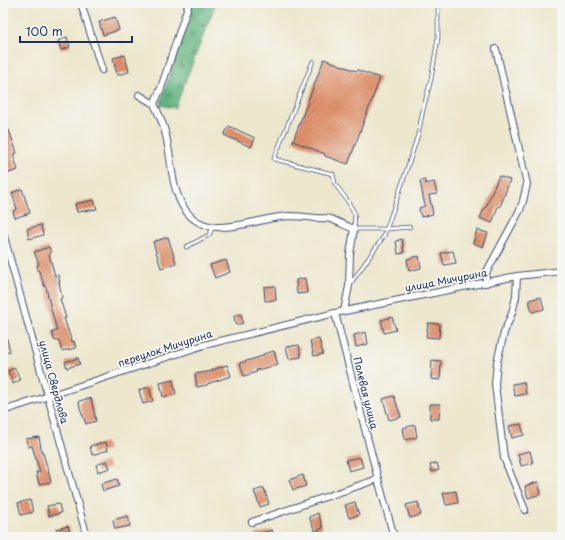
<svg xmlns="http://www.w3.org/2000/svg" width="565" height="540" viewBox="0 0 565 540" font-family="'Playpen Sans',sans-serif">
<defs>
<pattern id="forest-firs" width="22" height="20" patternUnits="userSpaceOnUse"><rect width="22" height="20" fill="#63b480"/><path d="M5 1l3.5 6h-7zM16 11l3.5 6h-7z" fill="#51936c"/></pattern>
<pattern id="building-hatch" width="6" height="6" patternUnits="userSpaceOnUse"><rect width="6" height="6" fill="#e1926c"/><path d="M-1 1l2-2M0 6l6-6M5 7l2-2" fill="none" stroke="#b6785c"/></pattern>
</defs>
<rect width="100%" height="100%" fill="#f6f6f2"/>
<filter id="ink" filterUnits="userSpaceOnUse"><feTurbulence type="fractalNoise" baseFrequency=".025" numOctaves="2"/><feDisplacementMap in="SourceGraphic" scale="8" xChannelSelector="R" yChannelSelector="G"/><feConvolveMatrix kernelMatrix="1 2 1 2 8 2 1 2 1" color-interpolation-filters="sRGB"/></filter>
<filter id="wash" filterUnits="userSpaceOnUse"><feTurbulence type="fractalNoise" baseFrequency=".012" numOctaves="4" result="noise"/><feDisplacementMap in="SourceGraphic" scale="16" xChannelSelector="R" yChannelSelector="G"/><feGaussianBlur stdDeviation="0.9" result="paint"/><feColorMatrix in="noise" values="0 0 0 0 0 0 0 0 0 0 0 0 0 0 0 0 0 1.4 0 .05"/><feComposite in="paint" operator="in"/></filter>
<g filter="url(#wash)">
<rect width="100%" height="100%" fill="#ece7cd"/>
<!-- forest -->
<polygon fill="url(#forest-firs)" stroke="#3f726f" points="192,3 216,3 175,108 160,105"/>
<g id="blocks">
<!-- building -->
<g fill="url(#building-hatch)">
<polygon points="115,17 119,30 103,35 99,22"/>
<polygon points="67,37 70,47 61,50 58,41"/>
<polygon points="125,55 129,72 117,75 113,58"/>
<polygon points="324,59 356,71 357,70 380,78 348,164 325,156 325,154 293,141"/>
<polygon points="229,126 255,138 251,147 224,135"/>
<polygon points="9,130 17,153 13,155 18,170 3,175 3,132"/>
<polygon points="499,176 510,180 500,207 498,206 492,223 480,218 485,207 486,207"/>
<polygon points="425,180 426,184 434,182 437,194 429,195 433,214 421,217 419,208 425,206 420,181"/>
<polygon points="22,189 30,213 15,218 13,211 17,209 12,193"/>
<polygon points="94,200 97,209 77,212 75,204"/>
<polygon points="41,225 43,235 29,239 27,229"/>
<polygon points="477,230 488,233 483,247 473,243"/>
<polygon points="168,237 176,263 161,268 153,242"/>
<polygon points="402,239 404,253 398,254 396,241"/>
<polygon points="49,247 51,253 49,254 55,276 58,275 60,282 59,282 62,298 60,299 66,318 64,318 72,342 74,341 76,348 62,351 59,340 55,341 52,332 57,331 50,305 46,287 45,287 39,271 38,271 37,265 39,264 34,252"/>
<polygon points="453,251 456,263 444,265 441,253"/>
<polygon points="419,256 421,268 409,271 407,259"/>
<polygon points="226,260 230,272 215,278 210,265"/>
<polygon points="305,278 307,293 297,294 296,280"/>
<polygon points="275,286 276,300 265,301 264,287"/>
<polygon points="541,297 544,309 532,312 529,300"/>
<polygon points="241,314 243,323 236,325 234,316"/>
<polygon points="392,317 396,330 384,333 381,320"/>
<polygon points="428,323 440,324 439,338 426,337"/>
<polygon points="3,332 5,332 10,351 3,353"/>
<polygon points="366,332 368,344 356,347 354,335"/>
<polygon points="319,339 323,354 314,356 310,341"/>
<polygon points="299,345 301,357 289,359 286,347"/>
<polygon points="274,351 278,365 256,370 257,372 244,376 240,363 263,356 263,354"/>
<polygon points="78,358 80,364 67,368 65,362"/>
<polygon points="432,360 441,361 440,380 431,379"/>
<polygon points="227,365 231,376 207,384 207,385 197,387 195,374 213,371 212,370"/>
<polygon points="15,368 20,380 13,384 8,371"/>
<polygon points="173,380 176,394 163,397 160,383"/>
<polygon points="524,382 526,394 515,396 512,384"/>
<polygon points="149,387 153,401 143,404 139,390"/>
<polygon points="394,396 401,417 389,420 383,399"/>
<polygon points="91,398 96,421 86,424 80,408 79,401"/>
<polygon points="430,404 440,404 439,419 430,419"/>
<polygon points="521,424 524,435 512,438 509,426"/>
<polygon points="415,425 417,437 405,440 403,428"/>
<polygon points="39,437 42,454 43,453 48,470 51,482 39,484 36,472 40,472 32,446 28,447 26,439"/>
<polygon points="106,442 108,450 92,455 90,446"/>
<polygon points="530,451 533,463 521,466 518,454"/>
<polygon points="360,457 363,467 349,471 346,460"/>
<polygon points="107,461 110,468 98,472 96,465"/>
<polygon points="437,463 439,470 432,472 430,465"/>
<polygon points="303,475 306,486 293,490 289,480"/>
<polygon points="117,479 119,486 103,491 101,484"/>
<polygon points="538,482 541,494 528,498 525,486"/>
<polygon points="264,488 269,504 260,507 254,491"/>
<polygon points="456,491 458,503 446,505 443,493"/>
<polygon points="30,500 33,512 21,515 18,503"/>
<polygon points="355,502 359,515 349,518 345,505"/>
<polygon points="418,502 421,515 410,518 406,505"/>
<polygon points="59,504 61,513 49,516 47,506"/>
<polygon points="318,513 323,528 315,531 309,517"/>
<polygon points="128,516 130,526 115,529 113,520"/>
<polygon points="68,526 71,537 58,537 56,529"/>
<polygon points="272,530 274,537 255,537 255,535"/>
</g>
</g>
</g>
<g filter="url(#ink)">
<use href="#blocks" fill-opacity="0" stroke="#3a4b6f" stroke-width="1"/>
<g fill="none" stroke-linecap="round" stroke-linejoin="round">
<defs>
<g id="service">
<polyline points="313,61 274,159 333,174 335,184 347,200 355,214 354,229 386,229 410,227"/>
<polyline points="186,247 209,235 213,227"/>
<polyline points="351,283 384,236 403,181 418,135 423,110 431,79 438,38 438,3"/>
</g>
<g id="minor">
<polyline points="81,3 102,70"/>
<path d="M189,3L161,88L154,104C158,113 163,122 165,132C172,156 170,187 184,208C207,245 256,217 289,216C298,216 307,217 316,218C321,218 327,218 331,219C339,222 346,226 354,229L350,254L349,286L344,311"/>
<polyline points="139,95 154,104"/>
<polyline points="3,233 48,397 87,537"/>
<polyline points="517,276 516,297 512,313 504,333 497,362 495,384 504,458 525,510"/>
<polyline points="486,283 486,273 520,210 523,201 527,184 496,49"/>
<polyline points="335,313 378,479 394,537"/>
<polyline points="3,411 204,345 335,313 517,276 562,271"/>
<polyline points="252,522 378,479"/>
</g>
</defs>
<!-- service casing -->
<use href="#service" stroke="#3a4b6f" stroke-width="4.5"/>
<!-- minor casing -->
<use href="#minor" stroke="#3a4b6f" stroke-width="8"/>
<!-- service -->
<use href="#service" stroke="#fff" stroke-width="3"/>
<!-- minor -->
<use href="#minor" stroke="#fff" stroke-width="6"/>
</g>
</g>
<g text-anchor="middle" stroke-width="3.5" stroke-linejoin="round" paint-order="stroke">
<!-- street labels -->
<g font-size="10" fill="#1b2f5e" stroke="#f6f6f2">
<text transform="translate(446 280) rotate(-11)" y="4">улица Мичурина</text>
<text transform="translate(165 348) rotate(-18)" y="4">переулок Мичурина</text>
<text transform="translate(54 382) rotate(75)" y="4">улица Свердлова</text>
<text transform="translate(366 393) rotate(76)" y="4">Полевая улица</text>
</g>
</g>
<!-- margin -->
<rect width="565" height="540" fill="none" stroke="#f6f6f2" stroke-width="16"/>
<!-- scale -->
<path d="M20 36v6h112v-6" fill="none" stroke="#1b2f5e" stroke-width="2"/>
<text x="26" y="36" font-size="12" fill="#1b2f5e" stroke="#f6f6f2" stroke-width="3" paint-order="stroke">100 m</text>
</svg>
